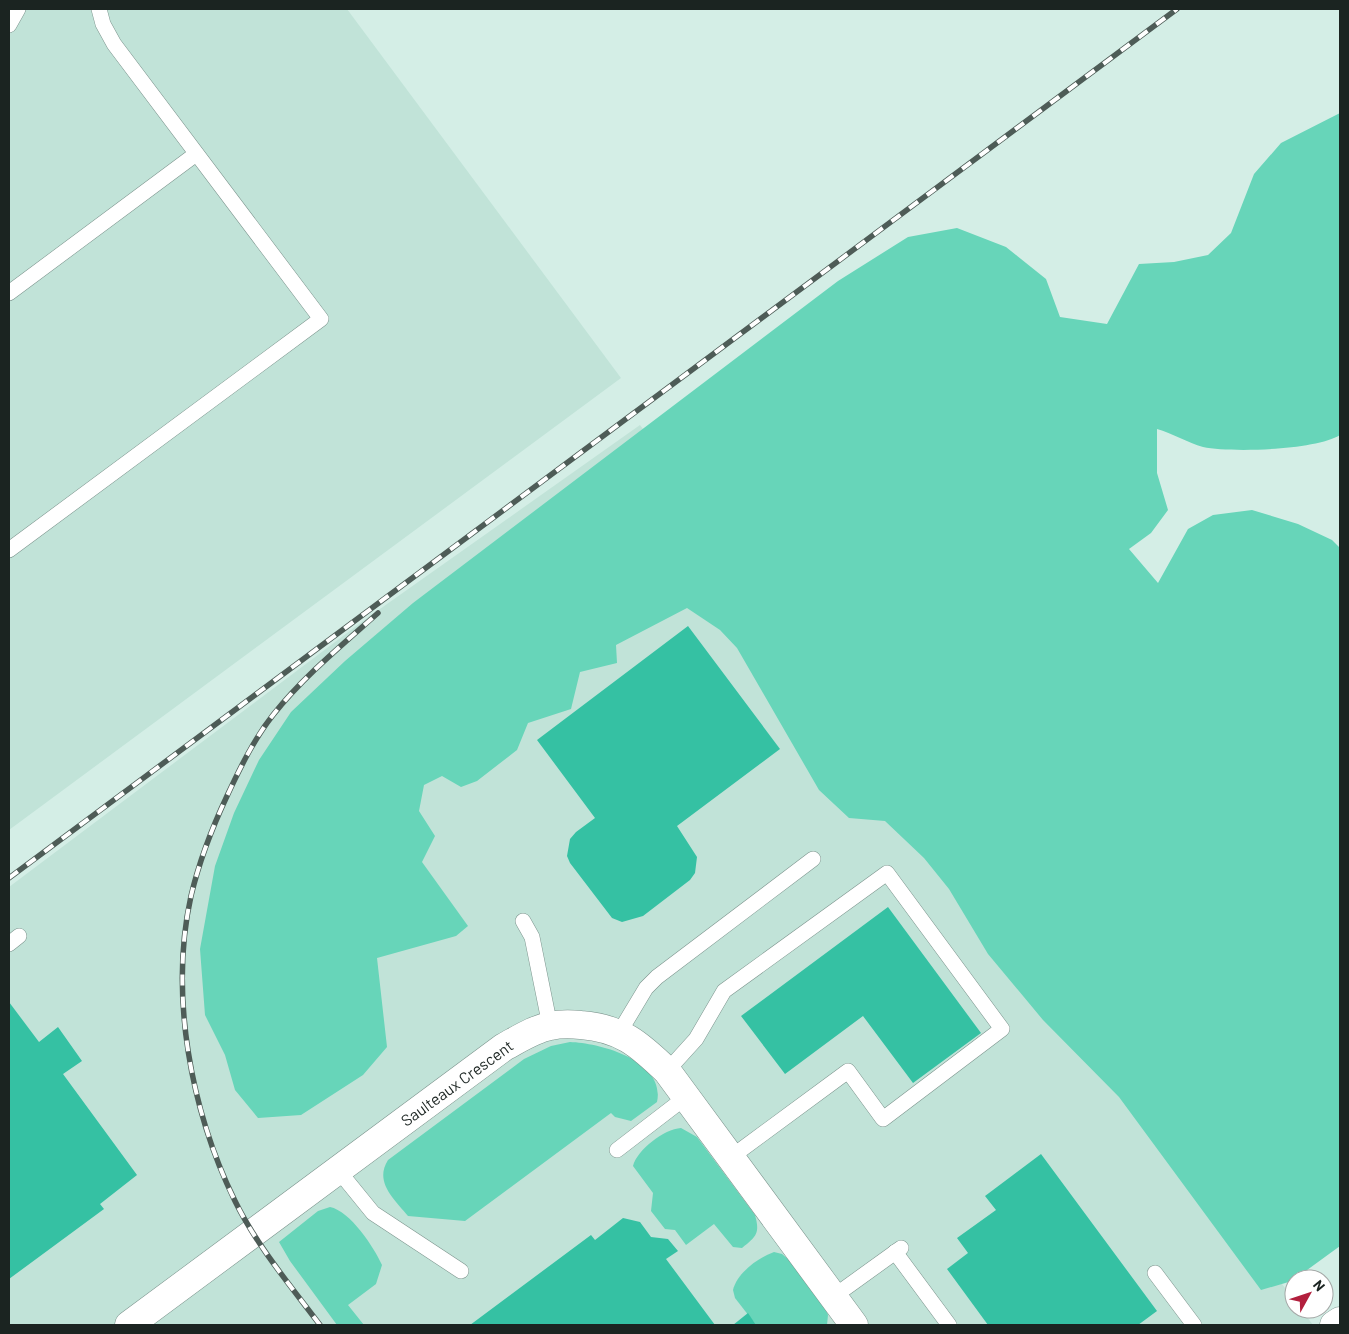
<svg xmlns="http://www.w3.org/2000/svg" width="1349" height="1334" viewBox="0 0 1349 1334" font-family="Barlow,sans-serif">
<rect width="100%" height="100%" fill="#d4eee6"/>
<!-- built -->
<g fill="#c1e3d8">
<polygon points="9,9 347,9 621,378 9,830"/>
<polygon points="640,425 1294,1300 1294,1309 1301,1309 1313,1325 9,1325 9,887 363,621"/>
</g>
<!-- green -->
<g fill="#67d5b9">
<path d="M1340,113V435C1316,450 1232,453 1203,447C1188,443 1172,433 1157,429V473L1168,510L1151,533L1129,549L1158,583L1188,529L1213,515L1252,510L1298,524L1332,540L1340,548V1246L1292,1281L1261,1290L1119,1097L1043,1020L988,954L949,889L924,858L885,821L849,818L819,790L737,648L720,630L687,608L616,645L617,663L580,672L571,709L528,723L517,750L477,781L461,787L442,776L424,785L419,811L435,836L422,862L468,926L456,936L377,958L387,1047L363,1075L301,1115L258,1118L235,1090L225,1055L205,1015L200,949L215,866L234,813L259,760L291,712L345,661L413,603L838,281L908,237L957,228L1006,247L1046,279L1060,317L1107,324L1139,264L1174,262L1208,255L1231,233L1254,174L1281,143Z"/>
<path d="M570,1042C601,1043 666,1061 657,1102L631,1121L615,1117L611,1113L465,1221L408,1216C394,1199 374,1182 388,1160L524,1059L551,1046Z"/>
<path d="M681,1128L697,1137L755,1215C760,1233 757,1236 742,1248L733,1247L714,1224L686,1245L675,1230L665,1229L651,1211L653,1193L633,1166C637,1150 664,1129 681,1128Z"/>
<path d="M330,1207C350,1211 374,1247 382,1265L376,1284L348,1305L364,1325H337L290,1261L279,1242L318,1211Z"/>
<path d="M774,1252L782,1254L789,1260L825,1308L828,1315L827,1325H756L735,1298L733,1290C737,1273 758,1258 774,1252Z"/>
</g>
<!-- building -->
<g fill="#35c1a3">
<polygon points="688,626 780,749 677,826 697,857 695,873 690,880 643,916 622,922 612,918 570,863 567,856 570,839 576,832 595,818 537,740"/>
<polygon points="888,907 981,1033 913,1083 863,1016 785,1074 741,1016"/>
<polygon points="9,1002 39,1042 58,1027 82,1061 63,1074 137,1175 100,1204 104,1209 9,1279"/>
<polygon points="1041,1154 1157,1311 1138,1325 988,1325 947,1269 968,1253 957,1238 996,1210 985,1196"/>
<polygon points="623,1218 640,1222 651,1237 668,1239 678,1251 666,1259 715,1325 470,1325 591,1235 595,1240"/>
<polygon points="748,1313 756,1325 733,1325"/>
</g>
<g fill="none" stroke-linecap="round" stroke-linejoin="round">
<defs>
<g id="service">
<polyline points="9,25 18,9"/>
<polyline points="9,293 196,154"/>
<polyline points="9,550 321,319 114,44 103,24 99,9"/>
<polyline points="523,921 532,937 550,1026"/>
<polyline points="9,944 19,936"/>
<polyline points="619,1033 646,988 657,977 813,859"/>
<polyline points="667,1071 696,1039 724,991 887,873 1002,1029 883,1119 848,1071 730,1158"/>
<polyline points="617,1150 686,1097"/>
<polyline points="338,1170 373,1213 461,1271"/>
<polyline points="895,1252 949,1325"/>
<polyline points="1155,1273 1194,1325"/>
<polyline points="833,1297 901,1248"/>
</g>
<g id="minor">
<path d="M129,1325L504,1047C519,1039 534,1029 550,1026C559,1024 571,1024 581,1025C621,1028 639,1044 667,1071L854,1325"/>
<polyline points="1334,1325 1340,1321"/>
</g>
</defs>
<!-- service casing -->
<use href="#service" stroke="#7c948d" stroke-width="16"/>
<!-- minor casing -->
<use href="#minor" stroke="#7c948d" stroke-width="29"/>
<!-- service -->
<use href="#service" stroke="#fff" stroke-width="15"/>
<!-- minor -->
<use href="#minor" stroke="#fff" stroke-width="28"/>
<defs>
<g id="rail">
<polyline points="9,878 1177,9"/>
<path d="M320,1325C290,1285 257,1246 235,1201C191,1111 169,995 191,896C199,862 212,828 227,796C240,768 254,739 273,715C303,677 342,645 378,613"/>
</g>
</defs>
<!-- rail casing -->
<use href="#rail" stroke="#4e5c57" stroke-width="5.5"/>
<!-- rail -->
<use href="#rail" stroke="#fff" stroke-width="4" stroke-dasharray="11" stroke-linecap="butt"/>
</g>
<g text-anchor="middle" stroke-width="4" stroke-linejoin="round" paint-order="stroke">
<!-- street labels -->
<g font-size="16" fill="#1b2421" stroke="#fff">
<text transform="translate(457 1083) rotate(-36)" y="6">Saulteaux Crescent</text>
</g>
</g>
<!-- border -->
<rect width="1349" height="1334" fill="none" stroke="#1b2421" stroke-width="20"/>
<!-- north arrow -->
<g transform="translate(1309 1294) rotate(50)"><circle r="24" fill="#ffffff" stroke="#a4a7a6"/>
<path d="M0-4L9 19L0 12L-9 19Z" fill="#b21f3d"/>
<text y="-8" font-size="14" font-weight="bold" text-anchor="middle" fill="#1b2421">N</text>
</g>
</svg>
